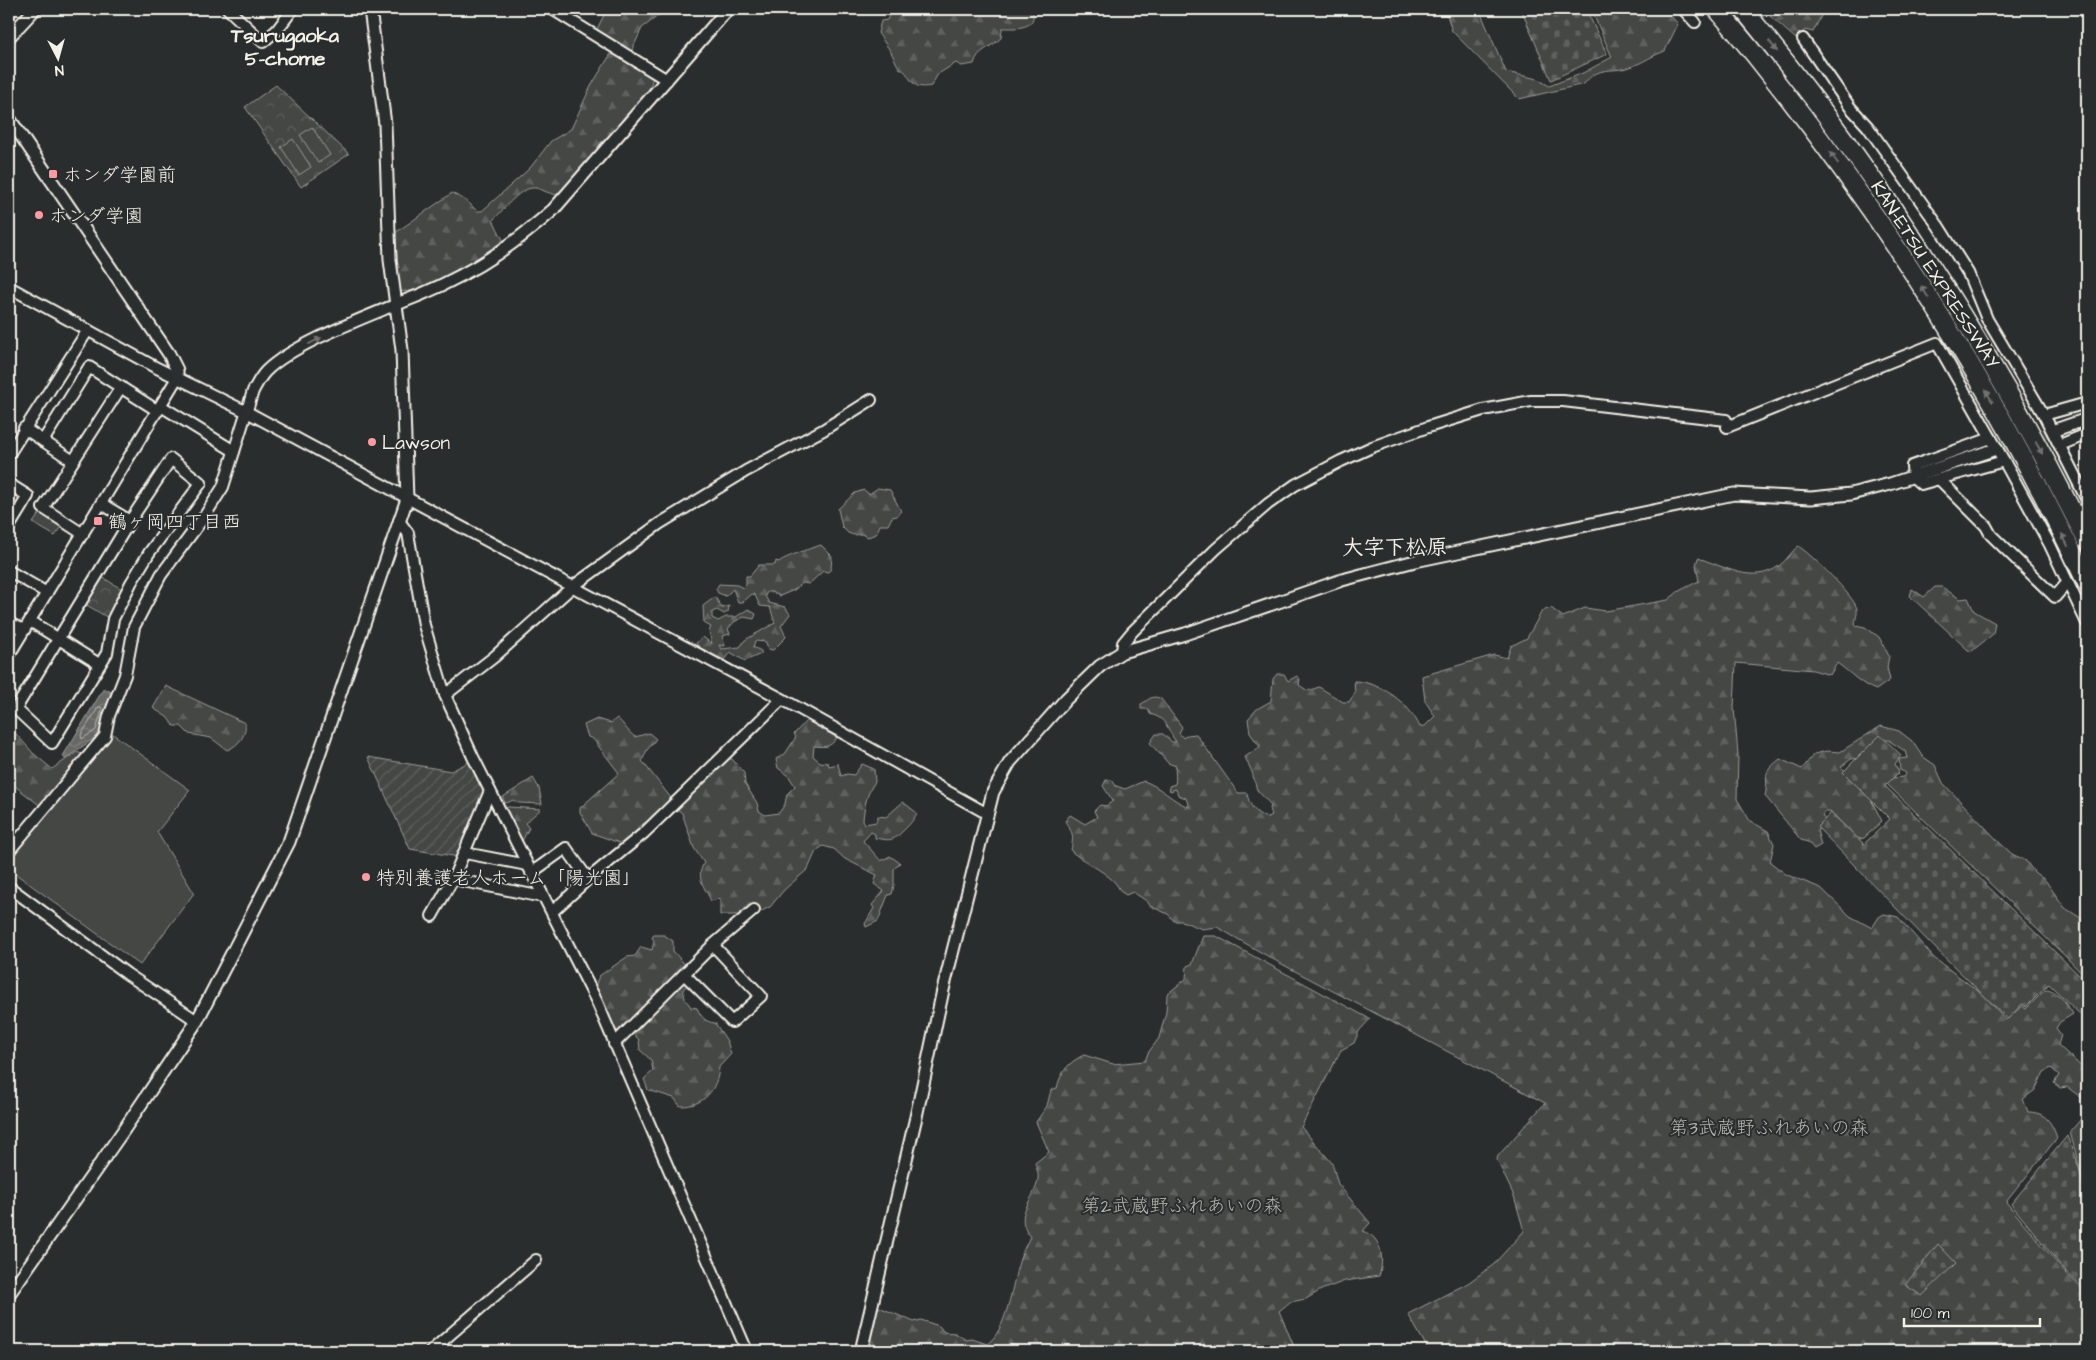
<svg xmlns="http://www.w3.org/2000/svg" width="2096" height="1360" viewBox="0 0 2096 1360" font-family="'Architects Daughter','Klee One',sans-serif">
<defs>
<pattern id="forest-firs" width="22" height="20" patternUnits="userSpaceOnUse" patternTransform="scale(1.25)"><rect width="22" height="20" fill="#444645"/><path d="M5 1l3.5 6h-7zM16 11l3.5 6h-7z" fill="#606160"/></pattern>
<pattern id="cemetery-stones" width="16" height="16" patternUnits="userSpaceOnUse" patternTransform="scale(1.25)"><rect width="16" height="16" fill="#444645"/><path d="M2 7V4a2 2 0 0 1 4 0v3zM10 15v-3a2 2 0 0 1 4 0v3z" fill="#606160"/></pattern>
<pattern id="park-crowns" width="20" height="18" patternUnits="userSpaceOnUse" patternTransform="scale(1.25)"><rect width="20" height="18" fill="#444645"/><path d="M2 6a3 3 0 1 1 6 0M12 15a3 3 0 1 1 6 0" fill="none" stroke="#606160"/></pattern>
<pattern id="garden-furrows" width="10" height="10" patternUnits="userSpaceOnUse" patternTransform="scale(1.25)"><rect width="10" height="10" fill="#444645"/><path d="M-1 1l2-2M0 10L10 0M9 11l2-2" fill="none" stroke="#606160"/></pattern>
<pattern id="water-waves" width="16" height="10" patternUnits="userSpaceOnUse" patternTransform="scale(1.25)"><rect width="16" height="10" fill="#676866"/><path d="M0 5q4-4 8 0t8 0" fill="none" stroke="#7d7e7c"/></pattern>
</defs>
<rect width="100%" height="100%" fill="#2a2d2e"/>
<filter id="ink" filterUnits="userSpaceOnUse"><feTurbulence type="fractalNoise" baseFrequency=".02" numOctaves="2"/><feDisplacementMap in="SourceGraphic" scale="10" xChannelSelector="R" yChannelSelector="G"/><feConvolveMatrix kernelMatrix="1 2 1 2 8 2 1 2 1" color-interpolation-filters="sRGB"/></filter>
<g filter="url(#ink)">
<!-- forest -->
<g fill="url(#forest-firs)" stroke="#9c9c96">
<path d="M607,9H661L662,13L642,28L628,59L653,76C649,102 623,122 605,141L601,142L595,155L587,160V164L559,195C549,194 543,190 536,188C520,186 505,209 493,220L504,242C487,252 416,298 400,291L395,233L452,193L468,202L477,211H482L530,168L551,141L571,129L591,86L612,52L593,37Z"/>
<path d="M892,9H1032C1039,30 1015,28 1002,28L1001,38C991,48 977,50 974,64L962,66L956,63L938,74L931,86C907,91 913,73 899,68L891,52L878,33L881,21L887,20Z"/>
<path d="M1433,9H1479L1506,72L1538,79L1549,86L1583,73L1612,57L1591,9H1665L1678,24L1665,51C1653,55 1644,62 1633,66C1613,74 1599,64 1584,84L1519,99L1452,31L1447,15H1439Z"/>
<polygon points="1762,9 1832,9 1822,14 1813,32 1805,30 1796,39"/>
<polygon points="878,488 890,490 901,511 897,516 892,517 888,525 880,525 876,534 868,537 862,534 854,535 848,533 842,527 838,509 855,493 864,490 869,494"/>
<path d="M821,545L832,556L831,569L828,572L823,571L809,584L803,583L794,590L780,596L772,592H767L765,596L769,603L785,607L790,614L781,626L786,637L773,650L768,649L766,642L755,641L753,647L761,651V654L745,661L730,652L724,660L702,651L696,643L703,637L712,644L709,631L711,627L704,623L703,606L715,597L722,608L729,606L728,612L724,614L717,610L712,612V618L718,621L726,617H736L748,609L756,614L754,619L744,617L734,622L728,629L730,634L722,636L725,646L719,645L721,649L740,647L745,640L775,623L770,607L760,606L755,595L752,594L743,602H738L733,589L726,596L718,593L716,589L719,584L737,585L743,588L746,585V576H750L759,565H775L776,561L779,562C782,558 814,547 821,545Z"/>
<path d="M1798,546C1810,553 1855,597 1857,609C1858,614 1855,619 1855,625L1865,627L1879,637L1889,656L1887,667L1890,680L1876,690C1860,684 1851,673 1837,663L1830,675L1813,670L1736,663L1734,708L1738,754L1737,799L1750,821L1768,831L1774,844L1770,862L1787,875L1821,888L1850,916L1872,928L1879,917L1884,914L1898,917L1934,958L1986,997L2006,1020L2022,1006L2026,1009L2045,990C2058,990 2067,1004 2073,1014L2060,1022L2056,1028L2061,1035L2058,1045L2087,1072V1102L2067,1087L2060,1088L2054,1083L2059,1075L2051,1068L2044,1072L2035,1090L2023,1099L2028,1112C2045,1112 2052,1122 2057,1138L2006,1202L2066,1274L2087,1293V1338L2080,1351H1429L1408,1314L1468,1283L1493,1265L1524,1231L1514,1196L1497,1160L1498,1156L1545,1103L1278,962L1217,927L1202,929L1182,921H1174L1168,914L1150,906L1148,902L1133,892L1126,895L1120,891C1115,875 1084,863 1071,851C1074,832 1073,835 1065,821L1070,815L1085,824L1097,817L1094,811L1100,805L1106,806L1113,801L1103,786L1106,780H1112L1116,786L1125,789L1144,781C1161,787 1172,801 1189,807L1186,798L1178,795L1176,789L1170,791L1169,786L1175,784C1177,778 1174,773 1176,766L1168,763L1150,743L1156,734H1163L1172,742H1176C1166,728 1168,719 1150,714L1148,709H1141V704C1149,700 1152,694 1161,699L1182,727L1179,733L1183,738L1187,735L1196,734L1238,793H1247C1249,806 1255,813 1267,818L1272,815L1270,809L1271,805L1257,790L1252,772L1245,757L1260,747L1250,733L1248,719L1257,709L1271,701L1273,679L1277,674H1284L1288,681L1297,676L1300,679L1299,685L1308,691L1319,687L1343,702H1349L1355,693L1354,681C1381,682 1409,703 1420,727L1425,726L1435,716L1425,701L1422,676L1494,655L1507,658L1511,646L1527,638L1542,611L1551,608L1563,617L1585,608L1606,611L1668,600L1679,591L1699,581L1696,565L1698,558C1724,566 1753,585 1779,566C1787,560 1791,552 1798,546Z"/>
<polygon points="1935,587 1942,587 1960,599 1968,598 1974,611 1995,623 1993,634 1972,651 1968,650 1910,596 1912,589 1924,597"/>
<path d="M166,686L245,723C247,735 238,746 227,750L211,738L189,734L181,726H174L167,717L153,708Z"/>
<path d="M617,718C624,724 627,731 635,737L649,733L656,739L647,750L642,761L671,798L681,804C685,799 690,798 693,794C703,781 715,770 727,759H732L744,773L745,784L757,803L759,811L765,815L779,813L785,804L787,794L795,786L788,775L778,768L776,759L785,754L796,737L794,734L807,720L837,738C829,748 826,747 814,746L813,756L820,762L828,763L829,766L838,764L841,776L847,774L854,775L862,764L874,769L875,782C867,792 864,807 863,820L865,824L876,822L878,816L886,817L903,802L917,813C913,821 910,824 904,830C893,841 892,841 875,838V834L871,832L863,841L881,861L890,856L900,863L894,869V885L892,894L888,895L878,921L866,927L865,924L874,908L872,905L884,891L874,884L877,875L845,859L834,849L823,846L816,851L808,869L784,890L770,907L753,915H720V898L711,901C705,887 695,878 704,863L694,848L682,813L677,809L665,810L638,827L639,837L625,845L592,833L580,812V808L619,773L593,739L588,737L584,725L597,719L611,723Z"/>
<polygon points="9,726 33,753 52,769 77,752 84,755 42,807 15,786 12,770 9,771"/>
<path d="M1881,726L1899,731L1912,741L1922,756L1935,765L1943,783L2001,844L2012,854L2026,861L2034,872L2045,880L2065,908L2087,922V987L2086,978L2067,958L1887,784L1892,778L1903,777L1906,773L1900,770L1899,759L1907,758L1905,751L1888,740H1879L1863,758L1851,759L1841,767L1866,790L1882,821L1864,838L1854,840L1847,834V828L1830,812H1824L1822,816L1826,821L1825,826L1817,830L1821,845L1814,849L1808,842L1801,840L1765,796C1770,774 1759,776 1780,759L1802,769L1814,754L1827,751L1840,752Z"/>
<polygon points="533,778 539,788 542,804 519,803 513,800 507,803 503,800 503,797"/>
<polygon points="508,807 541,809 525,823 529,828 521,843 504,808"/>
<path d="M654,935H664L673,941V951L688,968L689,984L683,989L685,999L691,1007L697,1008C701,1017 705,1022 715,1023L727,1041L731,1054L719,1067C718,1089 703,1107 680,1106L674,1098L648,1090L644,1079L653,1071L651,1060L640,1050L639,1040L633,1033H618L608,1018L595,986L599,976L627,957L635,956L641,947L652,950L654,941L652,937Z"/>
<path d="M1203,936H1216L1370,1019L1359,1031L1354,1043L1341,1050L1301,1127L1332,1163L1338,1184L1370,1223L1363,1231C1381,1236 1385,1259 1379,1276L1345,1281L1321,1290L1306,1299L1290,1302L1279,1311L1296,1351H866L871,1325L879,1307L914,1322L921,1320L939,1326L944,1332L955,1333L966,1340L972,1339L987,1344C1007,1331 1012,1284 1019,1262C1021,1254 1026,1245 1030,1237C1012,1212 1035,1202 1038,1179C1039,1174 1036,1167 1035,1163L1049,1152L1036,1122L1047,1106L1051,1090L1057,1088C1061,1071 1069,1062 1084,1055L1113,1064L1145,1061L1148,1053L1159,1038L1166,1012L1167,994L1186,979L1187,966L1192,964Z"/>
<polygon points="2087,1112 2087,1195 2070,1132"/>
</g>
<!-- cemetery -->
<g fill="url(#cemetery-stones)" stroke="#9c9c96">
<polygon points="1521,9 1586,9 1607,54 1551,80"/>
<polygon points="1880,735 1901,755 1895,764 1899,772 1885,786 2087,983 2087,1021 2049,984 2026,1007 2022,1004 2008,1019 1930,943 1817,827 1831,813 1864,844 1890,819 1843,772"/>
<polygon points="2067,1136 2079,1168 2087,1205 2087,1291 2066,1272 2011,1204"/>
<polygon points="1938,1244 1956,1263 1922,1296 1905,1285"/>
</g>
<!-- park -->
<g fill="url(#park-crowns)" stroke="#9c9c96">
<polygon points="276,85 349,154 301,187 245,107"/>
<polygon points="42,510 64,524 55,536 33,523"/>
<polygon points="102,577 123,590 110,619 85,604"/>
</g>
<!-- garden -->
<polygon fill="url(#garden-furrows)" stroke="#9c9c96" points="368,757 451,771 469,762 485,795 459,857 410,849"/>
<!-- pitch -->
<g fill="#444645" stroke="#9c9c96">
<polygon points="312,127 330,155 318,163 300,135"/>
<polygon points="293,139 311,167 299,175 281,147"/>
<polygon points="113,734 190,790 157,832 194,893 140,965 9,869 9,859"/>
</g>
<!-- water -->
<polygon fill="url(#water-waves)" stroke="#9f9f9a" points="104,688 113,693 100,734 65,759 63,756"/>
<g fill="none" stroke-linecap="round" stroke-linejoin="round">
<!-- shore -->
<polygon stroke="#bcbab4" stroke-width="1" points="101,707 102,710 96,730 82,739 81,735 98,708"/>
<!-- tertiary-tunnel -->
<polyline stroke="#484a4a" stroke-width="11" stroke-dasharray="11 5.5" stroke-linecap="butt" points="1996,449 2055,430"/>
<defs>
<g id="minor">
<polyline points="228,9 263,42 277,30 293,9"/>
<polyline points="552,9 667,80"/>
<polyline points="1683,9 1695,22"/>
<polyline points="1803,39 1850,107 1868,127 1939,227 1968,273 1987,319 2044,415 2087,500"/>
<polyline points="9,287 155,367 247,412 782,699 986,813"/>
<polyline points="161,406 234,451"/>
<polyline points="2044,415 2087,403"/>
<polyline points="1727,427 1937,343 2004,461"/>
<polyline points="24,428 73,461"/>
<polyline points="1991,438 1912,466 1913,477 1921,484 2004,461 2050,545 2087,623"/>
<polyline points="43,441 89,367 158,411"/>
<polyline points="2060,445 2087,434"/>
<polyline points="9,454 88,330"/>
<polygon points="171,459 201,483 149,553 131,583 113,619 107,653 52,743 18,711 18,705 130,521"/>
<polyline points="1939,479 1986,526 1991,535 2055,597 2067,583"/>
<polyline points="9,484 28,496 9,527"/>
<polyline points="102,504 130,521"/>
<polyline points="399,521 408,533 424,625 445,695 473,757 597,1002 747,1351"/>
<polyline points="83,534 43,508 121,387"/>
<polyline points="9,571 47,593"/>
<polyline points="30,621 99,664"/>
<polyline points="9,623 24,630"/>
<polyline points="1122,652 1123,643 1132,632 1216,549 1268,504 1295,485 1341,461 1372,447 1428,427 1483,410 1531,401 1563,401 1726,420"/>
<polyline points="9,655 177,378"/>
<polyline points="445,695 494,657 572,587 659,524 746,471 823,430 871,400"/>
<path d="M9,851L105,736L109,716L125,675L134,627L161,575L204,517L223,487L253,391C257,384 260,377 266,371C292,345 361,319 397,304"/>
<polyline points="465,853 527,865"/>
<polyline points="531,873 566,848 588,879"/>
<polyline points="453,879 543,897"/>
<polyline points="9,887 127,974 197,1021"/>
<polyline points="552,912 588,879 644,833 782,699"/>
<polyline points="432,916 453,879 490,791"/>
<polyline points="685,975 732,1022 761,996 713,945"/>
<polyline points="614,1044 713,945 754,910"/>
<polyline points="431,1351 536,1260"/>
</g>
<g id="tertiary">
<polyline points="9,37 35,9"/>
<polyline points="9,118 169,354 177,370 177,378"/>
<path d="M397,304C459,281 503,254 553,210L728,9"/>
<polyline points="2055,430 2087,419"/>
<polyline points="9,1294 123,1131 197,1021 289,842 407,499 402,350 390,260 385,124 370,9"/>
<polyline points="861,1351 916,1117 943,990 993,792 1010,762 1066,699 1100,666 1122,652 1185,634 1342,580 1415,561 1734,494 1811,498 1851,494 1890,484 1996,449"/>
</g>
<g id="motorway">
<path d="M1717,9C1864,183 1989,378 2087,583"/>
<path d="M1743,9C1878,173 1993,351 2087,541"/>
</g>
</defs>
<!-- minor casing -->
<use href="#minor" stroke="#f4f1e8" stroke-width="14"/>
<!-- tertiary casing -->
<use href="#tertiary" stroke="#f4f1e8" stroke-width="15"/>
<!-- motorway casing -->
<use href="#motorway" stroke="#f4f1e8" stroke-width="21"/>
<!-- minor -->
<use href="#minor" stroke="#2a2d2e" stroke-width="10"/>
<!-- tertiary -->
<use href="#tertiary" stroke="#2a2d2e" stroke-width="11"/>
<!-- motorway -->
<use href="#motorway" stroke="#2a2d2e" stroke-width="18"/>
</g>
<!-- one-way arrows -->
<defs><path id="oneway-solid" d="M-6-.8H1V-3.2L6.5 0L1 3.2V.8H-6Z" transform="scale(1.25)"/></defs>
<g fill="#71726f">
<use href="#oneway-solid" transform="translate(1773 46) rotate(52)"/>
<use href="#oneway-solid" transform="translate(1834 158) rotate(-127)"/>
<use href="#oneway-solid" transform="translate(1925 292) rotate(-121)"/>
<use href="#oneway-solid" transform="translate(315 341) rotate(-27)"/>
<use href="#oneway-solid" transform="translate(1989 396) rotate(-121)"/>
<use href="#oneway-solid" transform="translate(2039 448) rotate(61)"/>
<use href="#oneway-solid" transform="translate(2065 540) rotate(-117)"/>
</g>
</g>
<!-- markers -->
<g fill="#ff9aa2" stroke="#2a2d2e" stroke-width="2">
<rect x="48" y="169" width="10" height="10" rx="2.5"/>
<circle cx="39" cy="215" r="5"/>
<circle cx="372" cy="442" r="5"/>
<rect x="93" y="516" width="10" height="10" rx="2.5"/>
<circle cx="366" cy="877" r="5"/>
</g>
<g text-anchor="middle" stroke-width="4" stroke-linejoin="round" paint-order="stroke">
<!-- poi labels -->
<g font-size="19" fill="#f4f1e8" stroke="#2a2d2e" text-anchor="start">
<text x="63" y="181">ホンダ学園前</text>
<text x="49" y="222">ホンダ学園</text>
<text x="382" y="449">Lawson</text>
<text x="108" y="528">鶴ヶ岡四丁目西</text>
<text x="376" y="884">特別養護老人ホーム「陽光園」</text>
</g>
<!-- street labels -->
<g font-size="19" fill="#f4f1e8" stroke="#2a2d2e">
<text transform="translate(1936 274) rotate(57)" y="7">KAN-ETSU EXPRESSWAY</text>
</g>
<!-- park labels -->
<g font-size="19" fill="#b6b5af" stroke="#2a2d2e">
<text x="1769" y="1134">第3武蔵野ふれあいの森</text>
<text x="1182" y="1212">第2武蔵野ふれあいの森</text>
</g>
<!-- neighbourhood labels -->
<g font-size="20" font-weight="bold" fill="#f4f1e8" stroke="#2a2d2e">
<text x="285" y="42">Tsurugaoka<tspan x="285" dy="23">5-chome</tspan></text>
</g>
<!-- quarter labels -->
<g font-size="21" font-weight="bold" fill="#f4f1e8" stroke="#2a2d2e">
<text x="1395" y="554">大字下松原</text>
</g>
</g>
<!-- margin -->
<rect width="2096" height="1360" fill="none" stroke="#2a2d2e" stroke-width="30"/>
<rect x="15" y="15" width="2066" height="1330" fill="none" stroke="#f4f1e8" stroke-width="2" filter="url(#ink)"/>
<!-- north arrow -->
<g transform="translate(58 58) rotate(174)" stroke="#2a2d2e" stroke-width="4" paint-order="stroke">
<path d="M0-4L9 19L0 12L-9 19Z" fill="#f4f1e8"/>
<text y="-8" font-size="14" font-weight="bold" text-anchor="middle" fill="#f4f1e8">N</text>
</g>
<!-- scale -->
<path d="M1904 1318v8h136v-8" fill="none" stroke="#f4f1e8" stroke-width="2.5"/>
<text x="1911" y="1318" font-size="15" fill="#f4f1e8" stroke="#2a2d2e" stroke-width="4" paint-order="stroke">100 m</text>
</svg>
